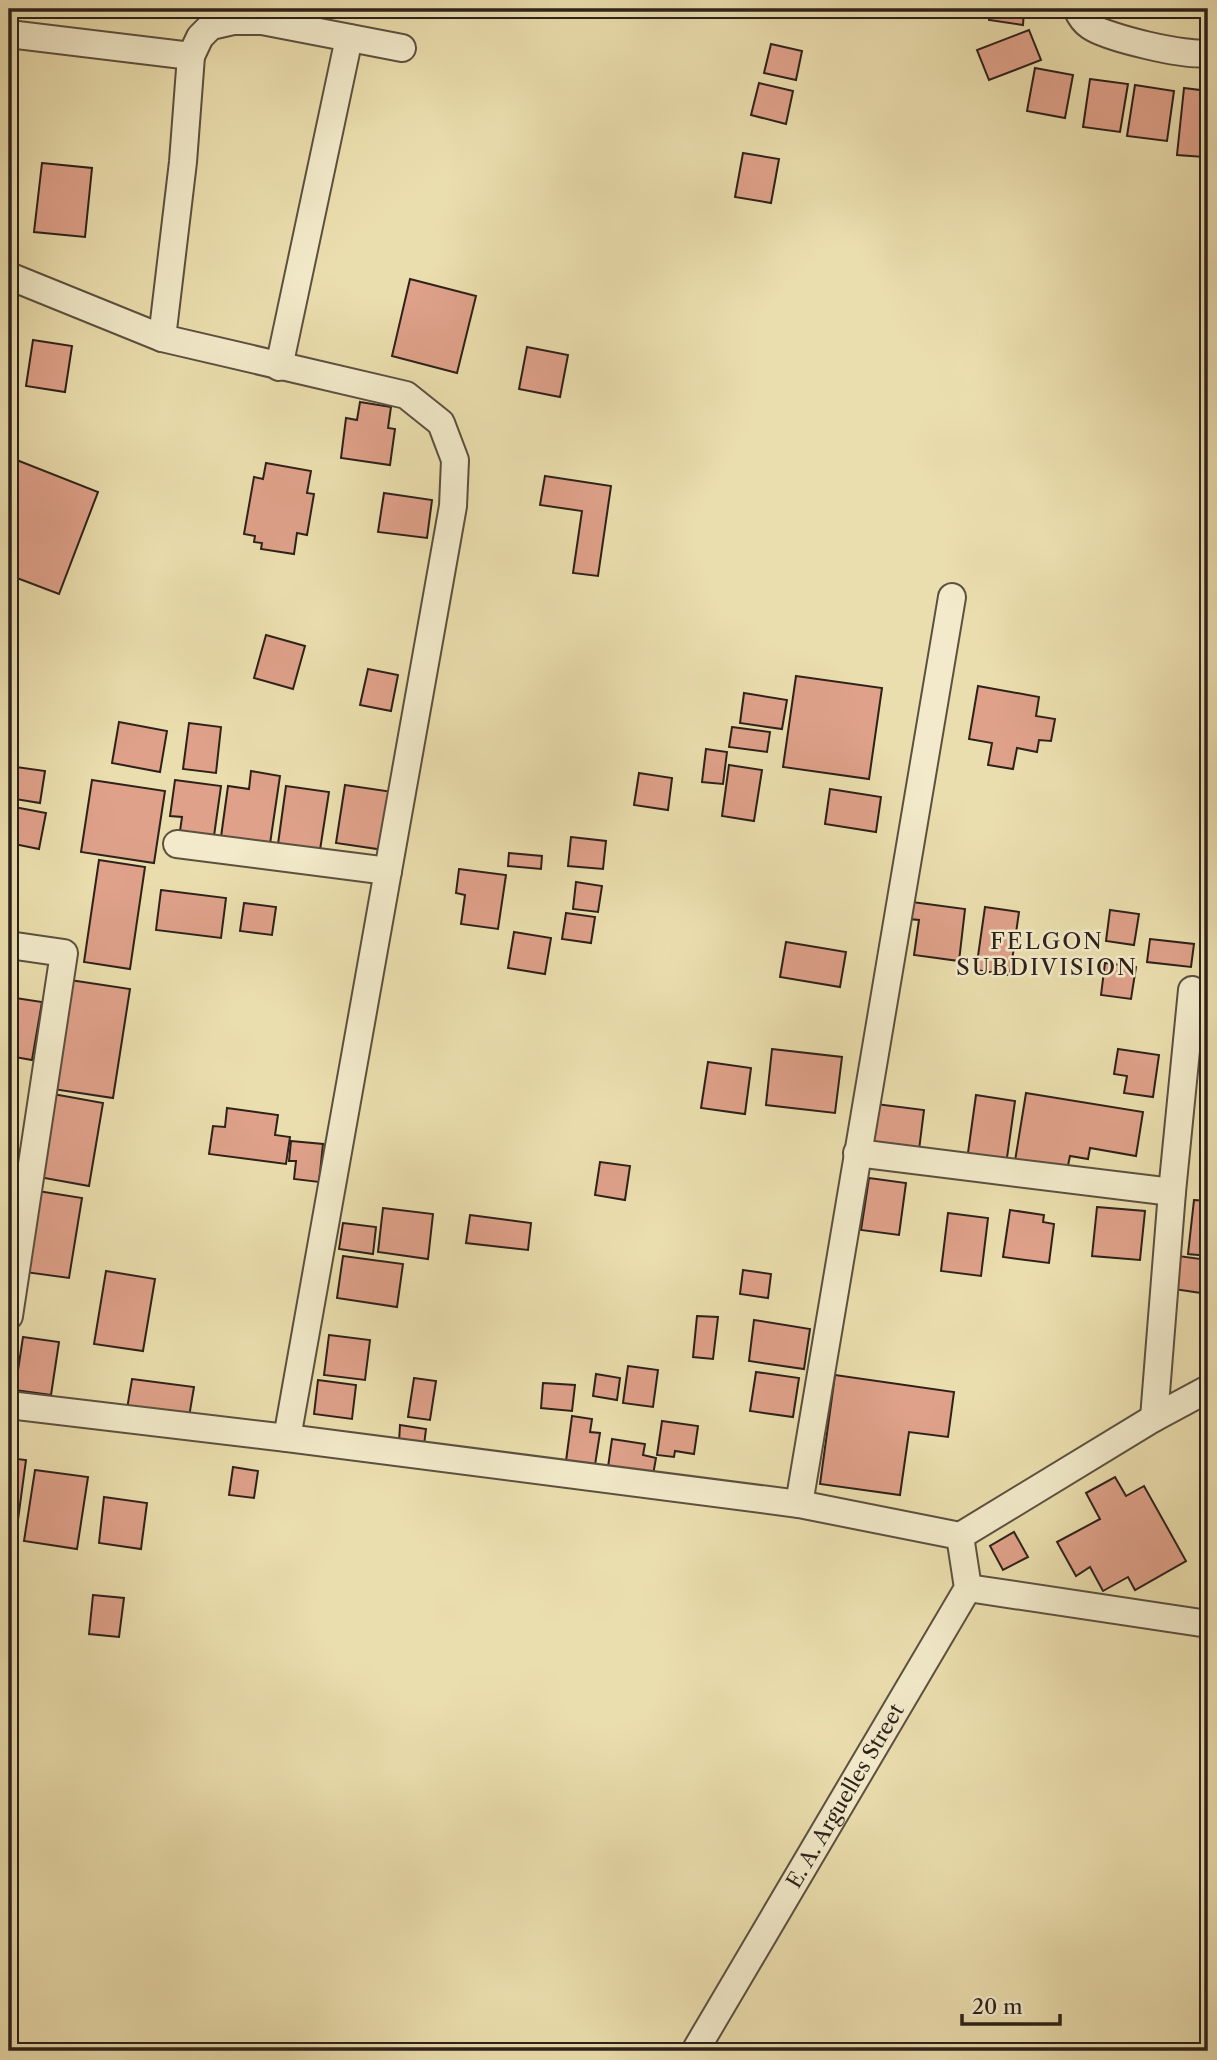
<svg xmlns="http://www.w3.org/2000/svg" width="1217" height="2060" viewBox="0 0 1217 2060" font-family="'Libre Caslon Text',serif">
<rect width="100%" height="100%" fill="#ebdeae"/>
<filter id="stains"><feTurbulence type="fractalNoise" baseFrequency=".00286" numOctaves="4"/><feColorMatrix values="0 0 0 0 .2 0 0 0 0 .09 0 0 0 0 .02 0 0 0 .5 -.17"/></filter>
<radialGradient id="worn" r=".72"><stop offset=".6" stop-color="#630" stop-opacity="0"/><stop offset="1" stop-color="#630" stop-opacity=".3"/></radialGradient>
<!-- building -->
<g fill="#dfa18a" stroke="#2d211a" stroke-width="2">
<polygon points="990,9 1024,9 1023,25 989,20"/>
<polygon points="1029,30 1041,60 989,80 977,50"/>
<polygon points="771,44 802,51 796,80 764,73"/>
<polygon points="1035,68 1073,75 1065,118 1027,111"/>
<polygon points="1090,79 1128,84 1120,132 1083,127"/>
<polygon points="759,83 793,91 786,124 751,115"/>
<polygon points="1135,85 1174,91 1167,141 1127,136"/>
<polygon points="1184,88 1208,91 1204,157 1177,155"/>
<polygon points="743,153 779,159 771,203 735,197"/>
<polygon points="42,163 92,168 85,237 34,232"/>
<polygon points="410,279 476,296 457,373 392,356"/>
<polygon points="33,340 72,346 65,392 26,386"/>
<polygon points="527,347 568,355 560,397 519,389"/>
<polygon points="360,402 391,407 388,428 395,429 390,465 341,458 346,418 357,420"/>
<polygon points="9,457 98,492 59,594 9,575"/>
<polygon points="266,463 311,471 307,493 314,494 307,535 297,533 294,554 261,549 262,543 254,542 255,536 244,534 254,477 263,479"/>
<polygon points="545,476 611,486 598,576 573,573 582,511 540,505"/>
<polygon points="384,493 432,500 427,538 378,532"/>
<polygon points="266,635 305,646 293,689 254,678"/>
<polygon points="368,669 398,675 391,711 360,705"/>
<polygon points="796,676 882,688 869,779 783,767"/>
<polygon points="978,686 1039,697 1036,716 1055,719 1051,741 1039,740 1037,752 1017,748 1013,769 988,765 992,743 969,739"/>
<polygon points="744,693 787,700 782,729 740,723"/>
<polygon points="119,722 167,731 160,772 112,763"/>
<polygon points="189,723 221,727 216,773 183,769"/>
<polygon points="732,727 770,732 767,752 729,747"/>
<polygon points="706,749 727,752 723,784 702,782"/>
<polygon points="729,765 762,770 754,821 722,816"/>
<polygon points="9,766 45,771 40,803 9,798"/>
<polygon points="251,771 280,776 270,844 221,837 228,786 249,789"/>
<polygon points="639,773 672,778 668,810 634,805"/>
<polygon points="92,780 165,791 154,863 81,852"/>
<polygon points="175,780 221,786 214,836 180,831 182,817 170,816"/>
<polygon points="345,785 393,792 384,850 336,843"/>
<polygon points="286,786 329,792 320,850 278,844"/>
<polygon points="830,789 881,797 876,832 825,824"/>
<polygon points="9,806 46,813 39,849 9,843"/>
<polygon points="571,837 606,841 603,869 568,866"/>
<polygon points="509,853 542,856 541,869 508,866"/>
<polygon points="99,860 145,867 130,969 84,962"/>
<polygon points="459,869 506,875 498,929 461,924 465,895 456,893"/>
<polygon points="576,882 602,886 598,912 573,909"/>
<polygon points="161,890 226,898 221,938 156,930"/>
<polygon points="912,902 965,909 959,961 914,955 919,920 909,919"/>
<polygon points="244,903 276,907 272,935 240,931"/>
<polygon points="985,907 1019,912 1010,975 976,970"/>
<polygon points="1110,910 1139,914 1134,945 1106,941"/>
<polygon points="566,913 595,917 591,943 562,939"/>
<polygon points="514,932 551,938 545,974 508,968"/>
<polygon points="1150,939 1194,944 1191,967 1147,962"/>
<polygon points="786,942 846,952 840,987 780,977"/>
<polygon points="1105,963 1136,967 1131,999 1101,995"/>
<polygon points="70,980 130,989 113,1098 53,1089"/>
<polygon points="9,997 42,1002 32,1060 9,1056"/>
<polygon points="772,1049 842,1057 835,1113 766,1105"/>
<polygon points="1118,1049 1159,1055 1153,1097 1124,1093 1127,1076 1114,1074"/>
<polygon points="708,1062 751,1068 745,1114 701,1108"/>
<polygon points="1026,1093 1143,1112 1136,1156 1090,1148 1088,1159 1070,1156 1067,1170 1015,1161"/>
<polygon points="53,1094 103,1103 89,1186 39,1177"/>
<polygon points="976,1095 1015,1101 1006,1165 967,1160"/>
<polygon points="876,1104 924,1110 919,1150 871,1144"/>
<polygon points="227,1108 278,1115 275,1135 290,1137 286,1164 209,1154 213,1126 225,1127"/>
<polygon points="291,1141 323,1144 319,1182 294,1179 296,1161 289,1161"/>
<polygon points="600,1162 630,1166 625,1200 595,1195"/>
<polygon points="869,1178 906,1183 899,1235 861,1230"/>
<polygon points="38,1191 82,1198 69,1278 25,1272"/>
<polygon points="1194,1200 1208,1201 1208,1256 1188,1254"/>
<polygon points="1097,1207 1145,1211 1140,1260 1092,1256"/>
<polygon points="383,1208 433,1214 428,1259 378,1252"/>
<polygon points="1010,1210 1044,1215 1043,1222 1054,1224 1049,1263 1003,1257"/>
<polygon points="948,1213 988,1218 981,1276 941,1271"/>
<polygon points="470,1215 531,1223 528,1250 466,1243"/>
<polygon points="343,1223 376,1227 373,1254 339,1249"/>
<polygon points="1171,1255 1208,1260 1208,1294 1167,1288"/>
<polygon points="343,1256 403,1264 397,1307 337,1298"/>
<polygon points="743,1270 771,1274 768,1298 740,1294"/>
<polygon points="106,1271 155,1279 143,1351 94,1344"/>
<polygon points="697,1316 718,1317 713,1359 693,1357"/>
<polygon points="754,1320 810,1329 804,1369 749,1361"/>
<polygon points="329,1335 370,1340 365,1380 324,1375"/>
<polygon points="23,1337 59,1342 51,1395 15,1390"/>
<polygon points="628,1366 658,1370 653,1407 623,1403"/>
<polygon points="756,1372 799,1378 793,1417 750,1411"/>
<polygon points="596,1374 620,1378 617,1400 593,1396"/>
<polygon points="835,1375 954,1392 948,1437 909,1432 900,1495 820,1484"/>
<polygon points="414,1378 436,1381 430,1420 408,1417"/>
<polygon points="132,1379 194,1387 189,1417 127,1409"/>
<polygon points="318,1380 356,1385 352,1419 314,1414"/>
<polygon points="543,1383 575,1385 572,1411 541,1408"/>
<polygon points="572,1416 592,1419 590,1432 600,1433 595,1465 566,1461"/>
<polygon points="662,1421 698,1426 694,1454 675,1451 674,1457 657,1455"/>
<polygon points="400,1425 426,1429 424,1445 399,1442"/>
<polygon points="612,1439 645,1444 643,1455 656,1458 653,1475 608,1467"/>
<polygon points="9,1458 26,1460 15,1542 9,1542"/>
<polygon points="233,1467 258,1471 254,1498 229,1495"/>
<polygon points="35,1470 88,1477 77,1549 24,1541"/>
<polygon points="1115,1477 1126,1496 1144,1486 1186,1561 1135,1590 1128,1577 1103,1591 1090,1567 1076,1576 1057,1542 1100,1519 1086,1493"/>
<polygon points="104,1497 147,1503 141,1549 99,1543"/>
<polygon points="1014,1532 1028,1557 1003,1570 990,1546"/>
<polygon points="93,1595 124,1598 119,1637 89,1634"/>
</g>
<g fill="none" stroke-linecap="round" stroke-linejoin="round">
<defs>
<g id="minor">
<path d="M1077,9C1080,16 1084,22 1090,26C1107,38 1188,57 1208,53"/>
<polyline points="9,34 191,56"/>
<polyline points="9,276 162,338 406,395 441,423 455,460 453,506 287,1438"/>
<polyline points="162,338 183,162 191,56 200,37 211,26 233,21 262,21 402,48"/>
<polyline points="279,367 349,38"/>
<polyline points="177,844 388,871"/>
<polyline points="9,945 64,953 9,1316"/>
<path d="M857,1153C962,1166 1067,1180 1172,1192"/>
<polyline points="9,1405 287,1438 799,1504 960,1536 1154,1418 1208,1389"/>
<polyline points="1154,1418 1172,1192 1192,990"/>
<polyline points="799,1504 952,597"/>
<polyline points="968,1588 1208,1624"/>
<path id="s1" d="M695,2051L968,1588L960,1536"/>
</g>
</defs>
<!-- minor casing -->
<use href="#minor" stroke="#5c503f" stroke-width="30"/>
<!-- minor -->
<use href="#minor" stroke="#f2eaca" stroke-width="26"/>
</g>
<g text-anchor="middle" stroke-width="5" stroke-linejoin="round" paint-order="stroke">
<!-- street labels -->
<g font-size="21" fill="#2d211a" stroke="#f2eaca">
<text dy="7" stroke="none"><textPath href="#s1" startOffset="296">E. A. Arguelles Street</textPath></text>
</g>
<!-- neighbourhood labels -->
<g font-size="23" letter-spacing="2" fill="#2d211a" stroke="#f2eaca">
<text x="1047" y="949">FELGON<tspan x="1047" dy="26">SUBDIVISION</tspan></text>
</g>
</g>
<!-- margin -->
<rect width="1217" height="2060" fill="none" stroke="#ebdeae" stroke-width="35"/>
<rect x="10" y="10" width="1196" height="2039" fill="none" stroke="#2d211a" stroke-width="3.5"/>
<rect x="18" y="18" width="1182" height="2025" fill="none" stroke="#2d211a" stroke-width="2"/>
<!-- scale -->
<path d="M962 2014v10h98v-10" fill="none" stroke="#2d211a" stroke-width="3.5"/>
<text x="972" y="2014" font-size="21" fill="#2d211a" stroke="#f2eaca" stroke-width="5" paint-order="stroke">20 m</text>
<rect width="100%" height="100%" filter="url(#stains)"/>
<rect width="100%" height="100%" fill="url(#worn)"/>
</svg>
